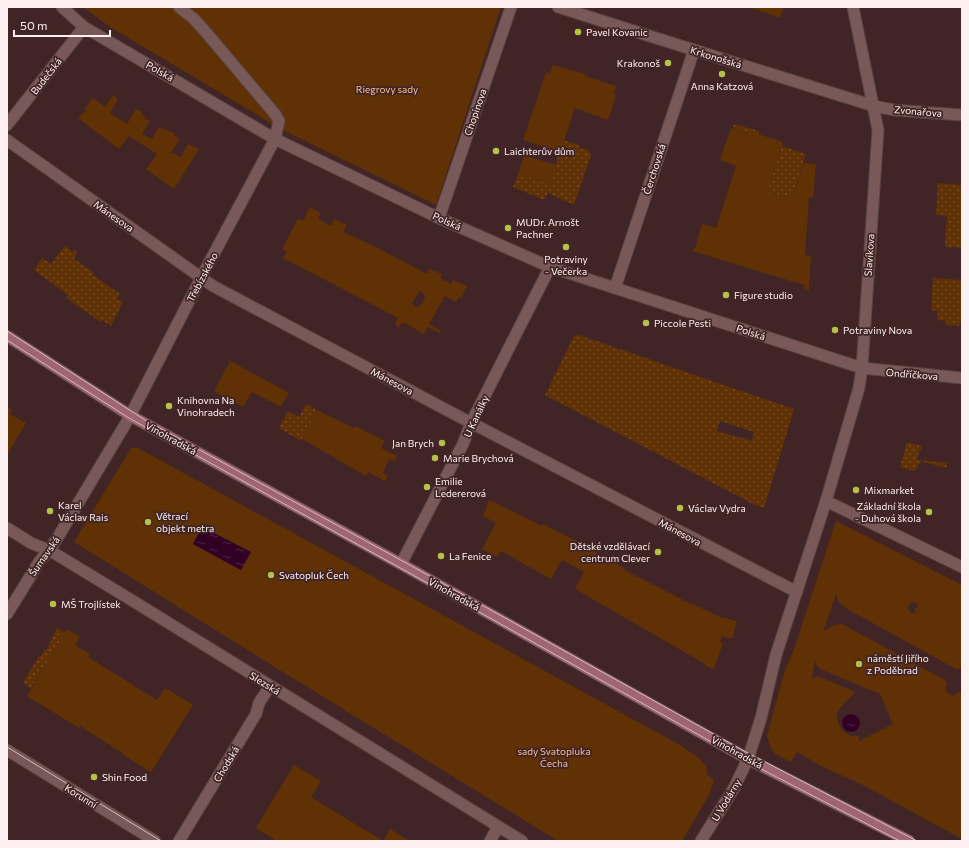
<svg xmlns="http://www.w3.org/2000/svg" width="969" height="848" viewBox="0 0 969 848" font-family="Commissioner,sans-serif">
<defs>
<pattern id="grass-dots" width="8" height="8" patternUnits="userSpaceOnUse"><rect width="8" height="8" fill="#5f3104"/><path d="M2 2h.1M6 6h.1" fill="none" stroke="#774f29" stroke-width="1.8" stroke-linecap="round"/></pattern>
<pattern id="water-ripples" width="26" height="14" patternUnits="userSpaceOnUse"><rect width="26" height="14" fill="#320025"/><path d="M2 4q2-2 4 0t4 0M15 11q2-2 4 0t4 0" fill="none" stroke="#512645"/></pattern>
</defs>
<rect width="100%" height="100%" fill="#412425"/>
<!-- grass -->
<g fill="url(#grass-dots)" fill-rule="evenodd">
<polygon points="734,124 759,131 757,137 733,128"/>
<polygon points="563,140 579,145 579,147 588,150 591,155 574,205 548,193 544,200 513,187 518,174 550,184"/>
<polygon points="782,146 806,154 793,196 766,194"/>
<polygon points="938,183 962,185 962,248 945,247 947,216 936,215"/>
<polygon points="65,246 73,252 75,250 77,252 74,259 94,273 93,275 120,294 117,299 123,302 111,326 102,320 101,322 66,298 68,295 34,270 42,258 51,264"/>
<polygon points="933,278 961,280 962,321 961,321 960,326 946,325 946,321 937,320 938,311 931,310"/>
<path d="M579,335L794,409L764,508L755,505L545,395L574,336ZM720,421L754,432L752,441L717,431Z"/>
<polygon points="306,404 317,410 301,441 279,428 288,411 299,417"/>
<polygon points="907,442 922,446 921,450 919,450 918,457 917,457 918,460 947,463 946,468 921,461 915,471 900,467"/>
<polygon points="57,628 65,633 31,688 23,683 39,656 41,656 44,651 47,649"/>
</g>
<!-- green -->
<g fill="#5f3104" fill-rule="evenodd">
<polygon points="83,7 501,7 436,205 281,129 110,27"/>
<polygon points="749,7 789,7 783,8 780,18"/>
<polygon points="553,65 585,74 585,76 616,86 614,94 616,95 608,120 575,108 560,152 523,140 546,72 550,73"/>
<polygon points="113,95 118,99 110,113 127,124 136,109 142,112 141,114 145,116 144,118 150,121 142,134 152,139 159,127 165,130 166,129 175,134 174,136 180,139 171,152 181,157 188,144 199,149 174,189 146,169 157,154 129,136 119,149 78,118 82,113 84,113 86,111 85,108 93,98 105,107"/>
<polygon points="731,128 757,137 758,134 783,142 767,194 793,196 804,163 816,164 813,197 809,197 805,255 811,256 809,290 805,290 804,285 692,251 693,249 695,248 702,224 716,228 736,166 720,160"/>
<polygon points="525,153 527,154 527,156 556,165 550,184 518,174"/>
<path d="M310,207L321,213L318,219L331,226L334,219L347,225L343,232L374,246L427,274L429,269L442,274L440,278L451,284L453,280L467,286L461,298L459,297L456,302L445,296L429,324L441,331L440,333L428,327L424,334L403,322L399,327L395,325L398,318L283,258L287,251L282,249L298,219L303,221ZM419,291L423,293L425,298L421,305L416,307L412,304Z"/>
<polygon points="230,361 289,393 281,407 252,392 243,407 214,391"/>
<polygon points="7,407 12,410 10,414 26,423 7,455"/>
<polygon points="317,410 354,428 355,426 385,441 381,448 397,456 395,461 389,459 383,473 388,476 385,481 368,472 366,476 302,439"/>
<path d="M131,448H138L680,745L699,758L706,766L707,775L714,780L709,795L682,841H558L286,674L74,542ZM202,527L235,544L241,570L193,544Z"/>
<polygon points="489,500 542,526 543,524 596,551 596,553 625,568 624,570 691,604 691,603 722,618 731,619 737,622 732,639 722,636 720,642 723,643 714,669 705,666 705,664 575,589 584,572 562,560 551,579 501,551 497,557 482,549 496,523 483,516"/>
<path d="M836,521L962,585V669H956L849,610L838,602L836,594L823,632C829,628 833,624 842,624L945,680L947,684L945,688L948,693L953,696L959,692L962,691V839L861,784L821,766L797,752L791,762L775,754L771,748L767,736L784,673L794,649ZM912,602L917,603L919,607L915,608V613H911L908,608L909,605ZM815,660L816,664L820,669L880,694L893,724L859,741V736C852,737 846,735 842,729C828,711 846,704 855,692L818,676L812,679Z"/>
<polygon points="67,629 80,637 75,645 90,654 88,657 157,700 165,688 193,705 151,772 123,755 124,754 80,726 79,728 27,696"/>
<polygon points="294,765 321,781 311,797 383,841 390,829 410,841 277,841 256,828"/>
</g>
<!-- water -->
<g fill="url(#water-ripples)">
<polygon points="202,527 251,552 241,570 193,544"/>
<circle cx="851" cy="723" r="9"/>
</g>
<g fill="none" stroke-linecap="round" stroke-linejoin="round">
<defs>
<polyline id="pedestrian" points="179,7 193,18 204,30 275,114 279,121 275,139"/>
<g id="minor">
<polyline points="62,7 84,27 275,139 439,218 550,267 862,368"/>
<polyline points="558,7 694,50 874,106 894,110 962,115"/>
<polyline points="7,125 84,27"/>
<polyline points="7,140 213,286 458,416 797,592"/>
<polyline points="439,218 511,7"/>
<polyline points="615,288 694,50"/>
<polyline points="826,501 962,567"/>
<polyline points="401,564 463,444 471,423 550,267"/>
<polyline points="7,614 39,562 49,550 58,537 129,418 201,278 275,139"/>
<polyline points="179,841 256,714 259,703 270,686"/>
<polyline points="490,841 498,827"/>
</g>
<g id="tertiary">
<polyline points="862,368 962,378"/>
<polyline points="7,528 31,543 49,550 133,601 522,841"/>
<polyline points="7,750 155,841"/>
<polyline points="701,841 734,788 748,759 761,718 776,655 826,501 859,388 862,368 878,130 853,7"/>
</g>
<polyline id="secondary" points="7,336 131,416 401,564 748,759 909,841"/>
</defs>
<!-- pedestrian casing -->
<use href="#pedestrian" stroke="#5a4344" stroke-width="13"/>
<!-- minor casing -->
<use href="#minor" stroke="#5a4344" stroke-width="13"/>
<!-- tertiary casing -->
<use href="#tertiary" stroke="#5a4344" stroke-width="13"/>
<!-- secondary casing -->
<use href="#secondary" stroke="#5a4344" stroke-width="13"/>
<!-- pedestrian -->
<use href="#pedestrian" stroke="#795858" stroke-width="11"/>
<!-- minor -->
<use href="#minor" stroke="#795858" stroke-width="11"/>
<!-- tertiary -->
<use href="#tertiary" stroke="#795858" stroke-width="11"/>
<!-- secondary -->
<use href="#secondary" stroke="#9f6672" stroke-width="11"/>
<!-- tram -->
<g stroke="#cebdbe" stroke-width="1">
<polyline points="7,331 145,420 417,569 746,752 917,841"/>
<polyline points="7,340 129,418 413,575 742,759 900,841"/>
<polyline points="7,747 161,841"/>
</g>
</g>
<!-- markers -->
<g fill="#b4c24a" stroke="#412425" stroke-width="1.5">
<circle cx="578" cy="32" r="4"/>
<circle cx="668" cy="63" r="4"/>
<circle cx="722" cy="74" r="4"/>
<circle cx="496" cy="151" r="4"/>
<circle cx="508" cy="228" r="4"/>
<circle cx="566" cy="247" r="4"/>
<circle cx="726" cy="295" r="4"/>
<circle cx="646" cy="323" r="4"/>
<circle cx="835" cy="330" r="4"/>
<circle cx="169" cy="406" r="4"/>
<circle cx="442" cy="443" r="4"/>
<circle cx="435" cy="458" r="4"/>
<circle cx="427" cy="487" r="4"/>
<circle cx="856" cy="490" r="4"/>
<circle cx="680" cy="508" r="4"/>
<circle cx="50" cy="511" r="4"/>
<circle cx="929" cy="512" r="4"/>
<circle cx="148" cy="522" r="4"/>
<circle cx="658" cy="552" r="4"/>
<circle cx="441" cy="556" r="4"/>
<circle cx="271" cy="575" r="4"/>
<circle cx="53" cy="604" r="4"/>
<circle cx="859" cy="664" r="4"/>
<circle cx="94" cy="777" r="4"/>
</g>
<g text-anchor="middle" stroke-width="3.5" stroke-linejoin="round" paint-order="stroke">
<!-- poi labels -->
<g font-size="10" fill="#fdf0f0" stroke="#412425" text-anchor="start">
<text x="586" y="36">Pavel Kovanic</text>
<text x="660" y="67" text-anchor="end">Krakonoš</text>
<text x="722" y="90" text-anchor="middle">Anna Katzová</text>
<text x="504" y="155">Laichterův dům</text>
<text x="516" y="226">MUDr. Arnošt<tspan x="516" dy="12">Pachner</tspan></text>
<text x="566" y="263" text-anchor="middle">Potraviny<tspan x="566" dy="12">- Večerka</tspan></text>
<text x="734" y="299">Figure studio</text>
<text x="654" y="327">Piccole Pesti</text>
<text x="843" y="334">Potraviny Nova</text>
<text x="177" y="404">Knihovna Na<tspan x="177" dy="12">Vinohradech</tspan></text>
<text x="434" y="447" text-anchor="end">Jan Brych</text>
<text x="443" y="462">Marie Brychová</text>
<text x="435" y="485">Emilie<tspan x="435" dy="12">Ledererová</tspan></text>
<text x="864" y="494">Mixmarket</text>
<text x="58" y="509">Karel<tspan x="58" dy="12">Václav Rais</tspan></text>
<text x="921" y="510" text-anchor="end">Základní škola<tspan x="921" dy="12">- Duhová škola</tspan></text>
<text x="688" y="512">Václav Vydra</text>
<text x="156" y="520">Větrací<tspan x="156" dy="12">objekt metra</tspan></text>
<text x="650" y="550" text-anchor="end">Dětské vzdělávací<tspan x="650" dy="12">centrum Clever</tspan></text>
<text x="449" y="560">La Fenice</text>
<text x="279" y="579">Svatopluk Čech</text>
<text x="61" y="608">MŠ Trojlístek</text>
<text x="867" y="662">náměstí Jiřího<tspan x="867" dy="12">z Poděbrad</tspan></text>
<text x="102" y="781">Shin Food</text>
</g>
<!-- street labels -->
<g font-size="10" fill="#fdf0f0" stroke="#412425">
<text transform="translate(716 57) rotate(17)" y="4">Krkonošská</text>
<text transform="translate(160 71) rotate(30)" y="4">Polská</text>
<text transform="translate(46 76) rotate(-52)" y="4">Budečská</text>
<text transform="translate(918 111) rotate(5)" y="4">Zvonařova</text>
<text transform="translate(475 112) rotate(-71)" y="4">Chopinova</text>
<text transform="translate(654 169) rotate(-72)" y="4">Čerchovská</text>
<text transform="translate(114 216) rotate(35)" y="4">Mánesova</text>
<text transform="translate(447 221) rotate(24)" y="4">Polská</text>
<text transform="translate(869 255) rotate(-86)" y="4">Slavíkova</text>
<text transform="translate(202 277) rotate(-62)" y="4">Třebízského</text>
<text transform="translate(751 332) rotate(18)" y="4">Polská</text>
<text transform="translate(912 374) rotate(5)" y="4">Ondříčkova</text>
<text transform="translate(392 381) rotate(28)" y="4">Mánesova</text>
<text transform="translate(476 416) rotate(-65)" y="4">U Kanálky</text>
<text transform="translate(171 438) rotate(29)" y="4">Vinohradská</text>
<text transform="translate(680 532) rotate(28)" y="4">Mánesova</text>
<text transform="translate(44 556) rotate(-55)" y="4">Šumavská</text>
<text transform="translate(454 594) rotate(29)" y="4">Vinohradská</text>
<text transform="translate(265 683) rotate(32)" y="4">Slezská</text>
<text transform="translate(737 752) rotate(29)" y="4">Vinohradská</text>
<text transform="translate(226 764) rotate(-59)" y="4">Chodská</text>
<text transform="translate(81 796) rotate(32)" y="4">Korunní</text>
<text transform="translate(726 800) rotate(-59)" y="4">U Vodárny</text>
</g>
<!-- park labels -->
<g font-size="10" fill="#f8be92" stroke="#412425">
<text x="387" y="93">Riegrovy sady</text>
<text x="554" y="755">sady Svatopluka<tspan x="554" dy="12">Čecha</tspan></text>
</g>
</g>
<!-- border -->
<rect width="969" height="848" fill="none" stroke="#fdf0f0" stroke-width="16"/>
<!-- scale -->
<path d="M14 30v6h96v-6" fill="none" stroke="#fdf0f0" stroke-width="2"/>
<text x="20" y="30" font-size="12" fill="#fdf0f0" stroke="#412425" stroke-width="3" paint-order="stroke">50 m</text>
</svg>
